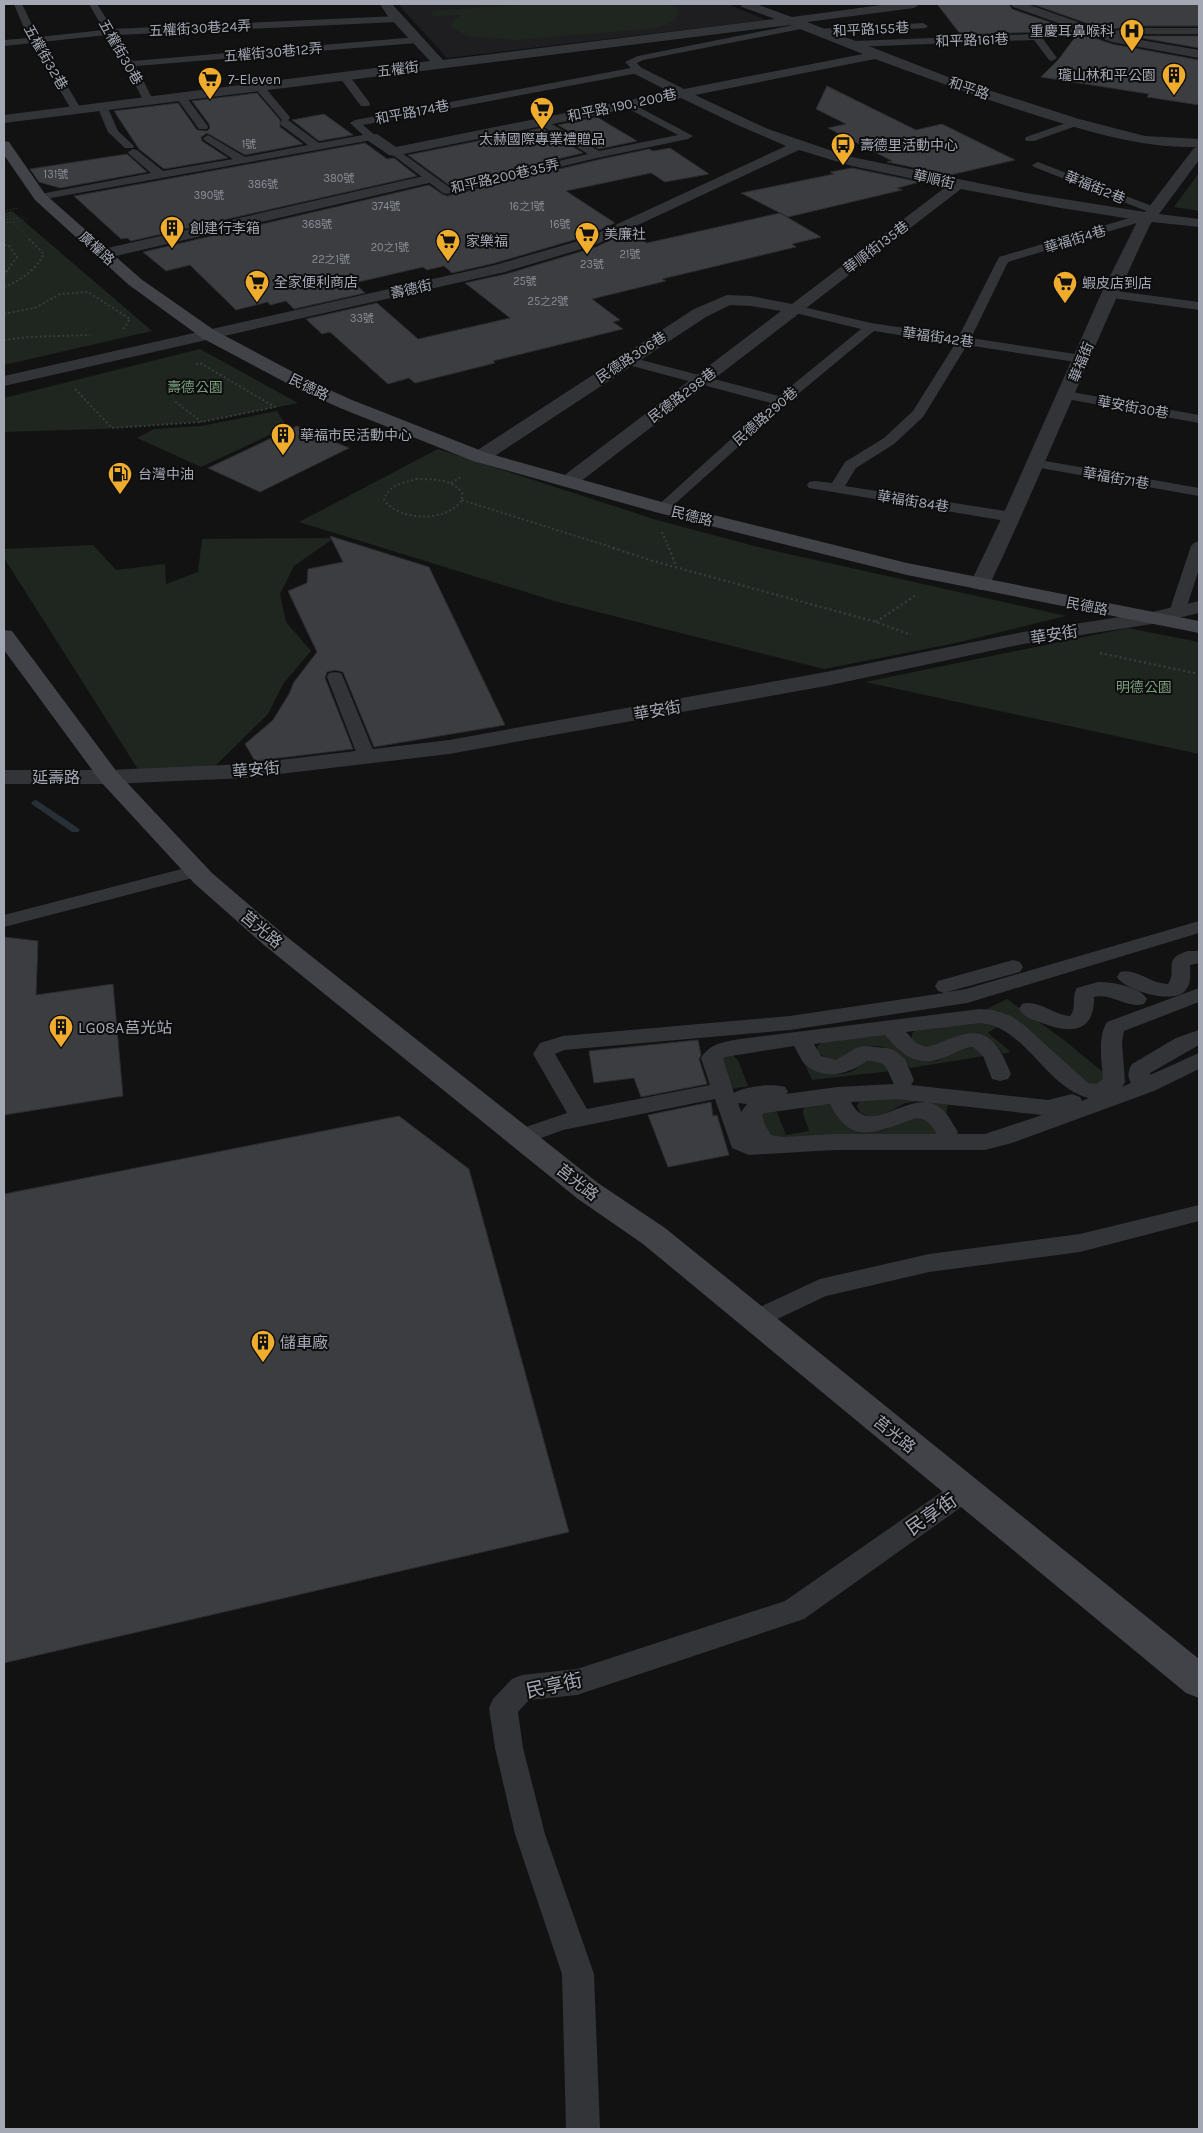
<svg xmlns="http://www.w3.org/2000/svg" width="1203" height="2133" viewBox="0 0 1203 2133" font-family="Karla,'Noto Sans TC',sans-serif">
<rect width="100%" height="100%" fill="#121213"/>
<!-- built -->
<polygon fill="#1e1e20" points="399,4 727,4 766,20 447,58 404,11"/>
<!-- green -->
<g fill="#1e261f">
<polygon points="533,4 666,4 677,8 680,14 671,22 658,28 515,40 467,36 450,27 454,20 461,15 434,16 431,11"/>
<polygon points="1199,173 1199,211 1174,207"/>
<polygon points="12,211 152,331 4,365 4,213"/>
<polygon points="200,349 298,403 202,422 100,429 4,432 4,398"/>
<polygon points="277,411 287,427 201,467 137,438 154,429 201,426"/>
<polygon points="438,449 657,520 762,548 1066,616 956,643 824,669 558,602 299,522"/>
<polygon points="334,538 294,566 280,594 286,622 311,651 283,684 268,714 214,767 139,771 4,558 4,549 93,545 116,570 165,564 166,584 198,572 202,539"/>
<polygon points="1128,628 1199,642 1199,754 865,682"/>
<polygon points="1007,999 1064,1040 1104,1073 1105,1080 1096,1086 1083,1082 985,1010"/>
<path d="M984,1020L1000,1025L988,1033L1011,1052L1003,1054C982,1019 955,1039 926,1049L918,1045L912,1039V1033L919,1028Z"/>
<path d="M878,1033L887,1036L923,1061H937L960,1050L973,1047L984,1056L910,1068C901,1054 883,1041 866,1048C858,1051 849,1058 841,1060C833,1062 824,1057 818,1053L817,1046L823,1042Z"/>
<polygon points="731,1054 738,1060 748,1086 732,1089 721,1061 723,1057"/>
<path d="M802,1058C817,1067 836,1081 854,1070C863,1064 867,1059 878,1059L891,1071L812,1080Z"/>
<path d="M881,1096L948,1102L946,1118L932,1104L921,1101L905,1103L876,1119L861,1113L857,1107C859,1096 872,1098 881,1096Z"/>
<path d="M830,1104C847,1116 868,1141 890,1127C904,1119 904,1117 922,1115L943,1138L771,1140L761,1126L762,1111L774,1109L777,1112L786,1135L809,1131C807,1122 799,1112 806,1105Z"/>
</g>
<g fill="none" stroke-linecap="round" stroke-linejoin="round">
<!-- stream -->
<polygon fill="#283037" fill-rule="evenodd" points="36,800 78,828 80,830 78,832 72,832 33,805 31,803 33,801"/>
</g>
<!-- building -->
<g fill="#3c3d40" stroke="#2c2c2f">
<polygon points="937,4 1009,4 1012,9 1067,28 1037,32 961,35"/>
<polygon points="1032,4 1199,4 1199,26 1135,26 1106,30"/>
<polygon points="1086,35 1112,44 1199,60 1199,105 1147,97 1149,94 1041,77 1058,60 1076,36"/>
<polygon points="1131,36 1199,36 1199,48"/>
<polygon points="827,86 916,130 942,124 1015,160 950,175 887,162 892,161 828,128 846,124 816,109"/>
<polygon points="257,93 280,120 280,127 303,144 245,155 207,133 201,137 202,141 228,158 164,169 139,149 114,111 178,103 197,130 207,131 210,128 209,124 192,101"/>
<polygon points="324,114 342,127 353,135 319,141 292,120"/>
<polygon points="597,117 637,141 599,149 558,125"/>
<polygon points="542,128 583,153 449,185 408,155"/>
<polygon points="365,143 387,159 394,158 417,176 131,241 127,238 121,239 74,196"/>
<polygon points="670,148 709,174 665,182 651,173 566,191 615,223 584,237 495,263 452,273 444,266 427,270 423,267 354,283 365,293 294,309 286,301 270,305 268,302 236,310 190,265 166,271 143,252 429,185 442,194 447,196 597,160 649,149 653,151"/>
<polygon points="127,154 147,172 60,188 39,182 30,169"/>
<polygon points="852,168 920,182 897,188 902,190 788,217 741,193 834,174 830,172"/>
<polygon points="780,213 821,237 792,244 796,247 662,279 666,281 592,299 620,320 613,322 623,329 493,361 495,363 415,383 409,378 388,384 330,332 322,334 306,319 377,303 418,339 510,318 465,283 506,274 596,247 629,231 647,243"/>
<polygon points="297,426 349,448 260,492 208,468"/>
<polygon points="330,536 429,567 505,725 374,747 343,672 335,670 327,672 325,678 353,749 255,761 245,744 273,720 289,694 294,682 317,652 288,591 307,583 308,569 343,562"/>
<polygon points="4,937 38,941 36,995 113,984 123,1096 4,1115"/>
<polygon points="698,1040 701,1055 699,1059 707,1084 641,1097 634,1078 594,1083 589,1051"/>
<polygon points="711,1102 713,1116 717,1115 729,1155 668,1167 648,1115"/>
<polygon points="399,1116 469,1169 569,1532 4,1663 4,1194"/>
</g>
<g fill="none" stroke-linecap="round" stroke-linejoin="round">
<!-- path-far2 -->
<g stroke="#393b3f" stroke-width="1" stroke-dasharray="1 2" stroke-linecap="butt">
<polyline points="4,211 18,208"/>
<polyline points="4,220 25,217"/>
<polyline points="14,222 27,219"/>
<polyline points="4,223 13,222 30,240"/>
</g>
<!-- path-far1 -->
<g stroke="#393b3f" stroke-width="2" stroke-dasharray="2 2.5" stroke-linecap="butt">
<polyline points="4,245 9,246 17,257 8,270 4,272"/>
<polyline points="4,276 8,270"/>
<path d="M4,287C21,280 35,271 44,254L29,239"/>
<polyline points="4,314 35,308 60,294 88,292 130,319 123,329"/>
<polyline points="4,340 28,337 90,335"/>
<polyline points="196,364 200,363 275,407 202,422"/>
<polyline points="75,389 112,428 202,422 173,400"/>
<path d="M416,479C432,479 453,479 462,493V500C447,523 399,521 384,500C388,485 403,483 416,479Z"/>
<polyline points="451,483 461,477"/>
<polyline points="462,500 617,549"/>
<polyline points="662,532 669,549"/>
</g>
<!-- path -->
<g stroke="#393b3f" stroke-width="2.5" stroke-dasharray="2 3" stroke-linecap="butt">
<polyline points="613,548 653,561 876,622 911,635"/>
<polyline points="669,548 676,566"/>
<polyline points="876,622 916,595"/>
<polyline points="1100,653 1199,674"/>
</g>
<!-- lane -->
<g fill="#333438" fill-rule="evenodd">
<polygon points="14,4 22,4 38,37 104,30 89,4 97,4 113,29 397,16 402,19 397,22 117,35 133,61 417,37 422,40 417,43 136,66 153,100 148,103 143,100 125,64 107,35 41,42 81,109 76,112 71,109 32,43 4,46 4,40 28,38"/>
<polygon points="803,23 808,26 806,28 643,60 637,63 643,70 638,73 363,125 377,137 372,140 40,200 34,197 40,194 151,173 129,154 128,152 133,149 137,150 163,171 233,159 204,140 203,138 208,135 245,157 308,145 281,125 280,123 282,120 253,86 258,83 262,84 289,116 290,118 288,120 319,143 363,135 350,123 355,120 631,68 625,62 638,56"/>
<polygon points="923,23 928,26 926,28 818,35 813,32 818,29"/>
<polygon points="1090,27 1095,30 1093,32 1043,39 1057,58 1052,61 1049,60 1034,40 853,47 848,44 853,41 1037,34"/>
<polygon points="1135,28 1199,28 1199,34 1135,34 1105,38 1100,35 1105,32"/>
<polygon points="344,73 348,74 369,102 370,104 369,106 361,106 340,78 340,74"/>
<polygon points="180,93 184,94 207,125 208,127 207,129 199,129 175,96"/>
<polygon points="629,102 693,136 688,139 597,158 447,194 443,193 389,152 390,150 398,150 449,187 588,154 539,124 538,122 543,119 599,151 678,135 625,107 624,105 625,103"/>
<polygon points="102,103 107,106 118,131 134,146 133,148 125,148 108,132 97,106"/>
<polygon points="1075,120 1080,123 1079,125 1034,141 1026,141 1025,139 1026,137"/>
<polygon points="1038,162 1157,208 1159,210 1153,213 1149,212 1034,167 1032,165"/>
<polygon points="1146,213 1150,215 1152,217 1150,219 1008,262 971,338 1082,355 1087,356 1089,359 1087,362 1082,363 967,345 923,417 894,444 856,468 845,486 1012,512 1017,514 1020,517 1017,520 1012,522 809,488 807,485 809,482 814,481 832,483 845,462 884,438 913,411 955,344 874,331 786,404 667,511 657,511 655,508 771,403 621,363 619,360 621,357 626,356 779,396 861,329 791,312 789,309 791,306 795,305 871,323 959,336 999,257"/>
<polygon points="1109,290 1199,302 1199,310 1105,297 1103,294"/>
<polygon points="1066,391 1199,415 1199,423 1061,398 1059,395"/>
<polygon points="1034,459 1199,488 1199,496 1029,466 1027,463 1029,460"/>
<polygon points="1199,541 1199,569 1185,612 1183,615 1171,615 1169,612 1191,546 1194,543"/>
<polygon points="335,672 341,673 343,677 376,757 373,761 367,762 361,761 358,757 327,677 329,673"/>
<polygon points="197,865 204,867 207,871 204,875 4,927 4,915"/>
<path d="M1199,921V933L967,1003L790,1030L564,1050L555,1054L587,1109L710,1085L701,1058C710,1043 724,1042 740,1039L980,1009L993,1010L1011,1016L1024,1025L1088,1083L1096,1084L1103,1079C1102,1062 1097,1038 1107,1022L1199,988V1002L1124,1031L1122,1042L1125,1082L1122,1087L1131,1083C1127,1076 1128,1071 1132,1064L1176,1038L1199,1030V1045L1150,1073V1075L1199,1053V1069L1154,1091L1012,1143L985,1150H834L749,1155L732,1148L715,1099L563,1130L522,1145L514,1143L511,1137L514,1131L567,1113L533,1054L540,1043L563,1036L790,1016L944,993L938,991L935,986L938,981L1013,960L1020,962L1023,967L1020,972L947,992L966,989ZM980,1023C1025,1026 1046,1088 1089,1098L1082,1101L1080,1097L1072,1094L1048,1100L911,1085L914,1080L905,1059L894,1050L887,1048L863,1046L856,1048L836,1060L821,1056L814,1044L885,1035C903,1056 918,1068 946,1057C955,1053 963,1048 973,1047L983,1056L992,1079L1000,1081L1008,1079L1011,1074C1000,1047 989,1024 955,1037C945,1040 937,1045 926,1047L916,1043L906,1032ZM794,1046C798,1052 802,1063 807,1066C827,1081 850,1073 867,1061C889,1062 885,1067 894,1084L837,1087L786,1094L788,1092L785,1087C772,1083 746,1086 734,1093L723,1059L725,1057ZM896,1099L1042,1115L985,1134H957L958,1132C954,1126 950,1118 945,1112C915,1079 871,1143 851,1102ZM738,1103L747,1104L741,1112ZM830,1104C852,1149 880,1130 916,1118C927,1118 931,1125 937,1134H834L783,1137L771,1135L765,1125L762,1115L765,1113Z"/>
<path d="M1188,951H1199V963L1190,965C1190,975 1192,983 1185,991C1172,1005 1125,990 1117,977L1120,972C1137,968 1150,984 1168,984C1178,970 1161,959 1188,951Z"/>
<path d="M1098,982C1112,982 1139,986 1147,999L1144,1004C1127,1009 1112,993 1094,997C1095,1033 1070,1034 1042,1023C1034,1020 1023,1017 1019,1009L1022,1004C1038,999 1053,1015 1070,1016C1077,1009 1071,997 1077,988Z"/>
<polygon points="1199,1205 1199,1221 1080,1252 929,1272 826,1296 756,1329 747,1327 744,1320 747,1313 820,1279 929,1254 1080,1234"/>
<polygon points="965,1479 974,1482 978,1490 974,1498 804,1619 577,1695 529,1700 518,1712 523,1748 545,1834 594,1974 600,2129 566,2129 562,1974 515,1834 495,1748 489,1708 493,1699 512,1679 522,1675 577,1669 785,1601 956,1482"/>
</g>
<!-- street -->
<g fill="#333438" fill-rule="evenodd">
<path d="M380,4H392L443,60L775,19L742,7L740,4H756L792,17L889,4H920L914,8L807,22L948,77L1079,119L1145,136L1199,139V160L1159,214L1199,219V227L1152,222L1150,225C1094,343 1046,465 990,584L987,588L980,590L973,588L970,584L1002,517L1101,294L1138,220L1061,208L961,189L576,485L569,487L562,485L560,481L562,477L781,311L751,306L730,305L706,317L487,461L480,463L473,461L471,457L473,453L694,309L727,295L751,296L792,304L947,186L852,166L799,150L595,245L505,272L4,386V376L495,265L585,239L786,146L733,123L681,98L394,156L389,155L367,140L365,137L367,134H377L396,147L670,92L633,73L632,70L633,67L638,66L684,89L863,54L790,25L4,123V115L430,61L387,15ZM875,59C932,80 990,101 1048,119C1097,134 1145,148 1197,147L1194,148L1145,212L1026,193L847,156L768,129L695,95Z"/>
<polygon points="1011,4 1027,4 1118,36 1199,50 1199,58 1112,42 1013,7"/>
<polygon points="428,175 433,176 435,179 433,182 103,259 97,257 95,254 97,251 103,249"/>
<polygon points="1199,601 1199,613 1152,624 1023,644 826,686 449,754 246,778 109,784 4,784 4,770 109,770 246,764 449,740 826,672 1023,632 1152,612"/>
</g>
<!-- secondary -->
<g fill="#414348" fill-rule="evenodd">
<polygon points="4,141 9,142 45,194 141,279 214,330 310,381 352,400 487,453 669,504 907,563 1199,621 1199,633 907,575 655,512 473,461 340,408 298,389 202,338 129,285 35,200 4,155"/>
<polygon points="4,630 12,631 117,772 212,873 282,933 598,1183 665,1228 1199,1659 1199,1698 1186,1693 643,1244 578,1199 264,945 194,883 101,782 4,650"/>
</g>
</g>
<!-- icons -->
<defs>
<symbol id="hospital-pin" viewBox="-11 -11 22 30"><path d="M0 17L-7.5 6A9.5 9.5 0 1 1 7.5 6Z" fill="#f0ac2d" stroke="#0d0d0e"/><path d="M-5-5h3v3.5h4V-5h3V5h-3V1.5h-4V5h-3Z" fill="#111"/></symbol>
<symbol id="building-pin" viewBox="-11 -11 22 30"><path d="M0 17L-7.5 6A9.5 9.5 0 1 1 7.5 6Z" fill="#f0ac2d" stroke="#0d0d0e"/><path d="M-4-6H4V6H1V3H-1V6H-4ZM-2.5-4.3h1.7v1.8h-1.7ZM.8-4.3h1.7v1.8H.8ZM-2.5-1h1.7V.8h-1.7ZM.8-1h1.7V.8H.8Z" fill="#111"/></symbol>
<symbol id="supermarket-pin" viewBox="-11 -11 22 30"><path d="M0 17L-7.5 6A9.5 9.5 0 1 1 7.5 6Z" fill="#f0ac2d" stroke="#0d0d0e"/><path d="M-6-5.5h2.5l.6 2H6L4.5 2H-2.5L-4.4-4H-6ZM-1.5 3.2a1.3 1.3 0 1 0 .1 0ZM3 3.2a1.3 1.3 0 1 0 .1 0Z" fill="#111"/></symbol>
<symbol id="bus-pin" viewBox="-11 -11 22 30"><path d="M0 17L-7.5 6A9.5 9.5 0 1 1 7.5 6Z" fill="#f0ac2d" stroke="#0d0d0e"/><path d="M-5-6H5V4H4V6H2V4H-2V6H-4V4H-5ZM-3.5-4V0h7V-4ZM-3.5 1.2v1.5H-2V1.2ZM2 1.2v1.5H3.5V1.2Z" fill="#111"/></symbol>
<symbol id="fuel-pin" viewBox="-11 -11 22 30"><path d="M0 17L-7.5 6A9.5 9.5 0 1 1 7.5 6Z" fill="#f0ac2d" stroke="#0d0d0e"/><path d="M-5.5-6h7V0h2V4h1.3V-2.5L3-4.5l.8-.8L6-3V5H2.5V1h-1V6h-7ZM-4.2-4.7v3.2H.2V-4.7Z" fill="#111"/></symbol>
</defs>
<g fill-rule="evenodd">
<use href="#hospital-pin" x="1118" y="17" width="28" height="38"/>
<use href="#building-pin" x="1160" y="61" width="28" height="38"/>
<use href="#supermarket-pin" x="196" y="65" width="28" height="38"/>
<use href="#supermarket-pin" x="528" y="95" width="28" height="38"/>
<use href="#bus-pin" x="829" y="131" width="28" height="38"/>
<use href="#building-pin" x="158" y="214" width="28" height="38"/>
<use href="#supermarket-pin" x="573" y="220" width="28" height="38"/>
<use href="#supermarket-pin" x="434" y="227" width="28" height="38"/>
<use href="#supermarket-pin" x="243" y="268" width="28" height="38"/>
<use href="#supermarket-pin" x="1051" y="269" width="28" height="38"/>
<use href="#building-pin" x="269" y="421" width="28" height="38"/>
<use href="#fuel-pin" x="106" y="460" width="28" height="38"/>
<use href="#building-pin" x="47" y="1013" width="28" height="38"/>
<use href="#building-pin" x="249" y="1328" width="28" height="38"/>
</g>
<g text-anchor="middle" stroke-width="4" stroke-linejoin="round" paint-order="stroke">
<!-- far-number labels -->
<g font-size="11" fill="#898d97">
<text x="249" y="148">1號</text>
<text x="56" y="178">131號</text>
<text x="339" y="182">380號</text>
<text x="263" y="188">386號</text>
<text x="209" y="199">390號</text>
<text x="386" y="210">374號</text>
<text x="527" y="210">16之1號</text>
<text x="317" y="228">368號</text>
<text x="560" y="228">16號</text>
<text x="390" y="251">20之1號</text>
<text x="630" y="258">21號</text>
<text x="331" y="263">22之1號</text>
<text x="592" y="268">23號</text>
<text x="525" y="285">25號</text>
<text x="548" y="305">25之2號</text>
<text x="362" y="322">33號</text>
</g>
<!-- far-street labels -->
<g font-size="14" fill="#a3a8b4" stroke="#0d0d0e">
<text transform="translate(200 28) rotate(-3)" y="5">五權街30巷24弄</text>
<text transform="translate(871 29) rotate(-3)" y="5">和平路155巷</text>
<text transform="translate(972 40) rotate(-2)" y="5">和平路161巷</text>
<text transform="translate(121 52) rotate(60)" y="5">五權街30巷</text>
<text transform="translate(273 52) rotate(-5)" y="5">五權街30巷12弄</text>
<text transform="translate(46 57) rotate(60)" y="5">五權街32巷</text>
<text transform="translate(398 69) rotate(-7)" y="5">五權街</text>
<text transform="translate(969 88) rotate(19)" y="5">和平路</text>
<text transform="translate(622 105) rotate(-12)" y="5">和平路 190, 200巷</text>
<text transform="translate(412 112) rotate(-11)" y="5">和平路174巷</text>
<text transform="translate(505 176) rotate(-13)" y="5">和平路200巷35弄</text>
<text transform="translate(934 179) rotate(13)" y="5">華順街</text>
<text transform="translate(1095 187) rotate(22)" y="5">華福街2巷</text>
<text transform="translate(1075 239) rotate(-17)" y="5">華福街4巷</text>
<text transform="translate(876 247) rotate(-37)" y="5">華順街135巷</text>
<text transform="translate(97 248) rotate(42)" y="5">廣權路</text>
<text transform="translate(411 289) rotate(-13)" y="5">壽德街</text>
<text transform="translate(938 337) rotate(8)" y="5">華福街42巷</text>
<text transform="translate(631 357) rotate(-33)" y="5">民德路306巷</text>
<text transform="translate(1081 362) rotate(-67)" y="5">華福街</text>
<text transform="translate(309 387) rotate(26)" y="5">民德路</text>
<text transform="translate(682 395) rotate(-37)" y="5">民德路298巷</text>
<text transform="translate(1133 407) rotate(10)" y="5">華安街30巷</text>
<text transform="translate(765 416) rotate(-41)" y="5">民德路290巷</text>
<text transform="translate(1116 478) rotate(10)" y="5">華福街71巷</text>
<text transform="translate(913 501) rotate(9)" y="5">華福街84巷</text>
<text transform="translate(692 516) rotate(14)" y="5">民德路</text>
<text transform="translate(1087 606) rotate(11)" y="5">民德路</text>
</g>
<!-- far-poi labels -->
<g font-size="14" fill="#a3a8b4" stroke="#0d0d0e" text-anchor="start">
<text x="1114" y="36" text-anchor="end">重慶耳鼻喉科</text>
<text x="1156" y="80" text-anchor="end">瓏山林和平公園</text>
<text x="228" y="84">7-Eleven</text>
<text x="542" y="144" text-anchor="middle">太赫國際專業禮贈品</text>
<text x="860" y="150">壽德里活動中心</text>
<text x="190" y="233">創建行李箱</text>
<text x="604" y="239">美廉社</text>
<text x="466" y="246">家樂福</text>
<text x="274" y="287">全家便利商店</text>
<text x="1082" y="288">蝦皮店到店</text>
<text x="300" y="440">華福市民活動中心</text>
<text x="138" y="479">台灣中油</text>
</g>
<!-- far-park labels -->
<g font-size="14" fill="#7a9f7c" stroke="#0d0d0e">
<text x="195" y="392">壽德公園</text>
<text x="1144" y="692">明德公園</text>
</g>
<!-- street labels -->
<g font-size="16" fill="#a3a8b4" stroke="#0d0d0e">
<text transform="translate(1054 634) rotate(-9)" y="6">華安街</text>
<text transform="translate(657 710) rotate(-10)" y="6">華安街</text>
<text transform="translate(256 769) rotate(-5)" y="6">華安街</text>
<text x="56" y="783">延壽路</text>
<text transform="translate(262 929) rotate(40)" y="6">莒光路</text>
<text transform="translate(578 1182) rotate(38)" y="6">莒光路</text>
<text transform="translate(895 1434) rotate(39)" y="6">莒光路</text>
</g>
<!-- poi labels -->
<g font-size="16" fill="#a3a8b4" stroke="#0d0d0e" text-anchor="start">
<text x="78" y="1033">LG08A莒光站</text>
<text x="280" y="1348">儲車廠</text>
</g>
<!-- near-street labels -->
<g font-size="19" fill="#a3a8b4" stroke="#0d0d0e">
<text transform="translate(931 1514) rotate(-35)" y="7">民享街</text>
<text transform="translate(554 1685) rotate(-12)" y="7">民享街</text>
</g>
</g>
<!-- border -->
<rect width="1203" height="2133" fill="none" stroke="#a3a8b4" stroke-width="10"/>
</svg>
